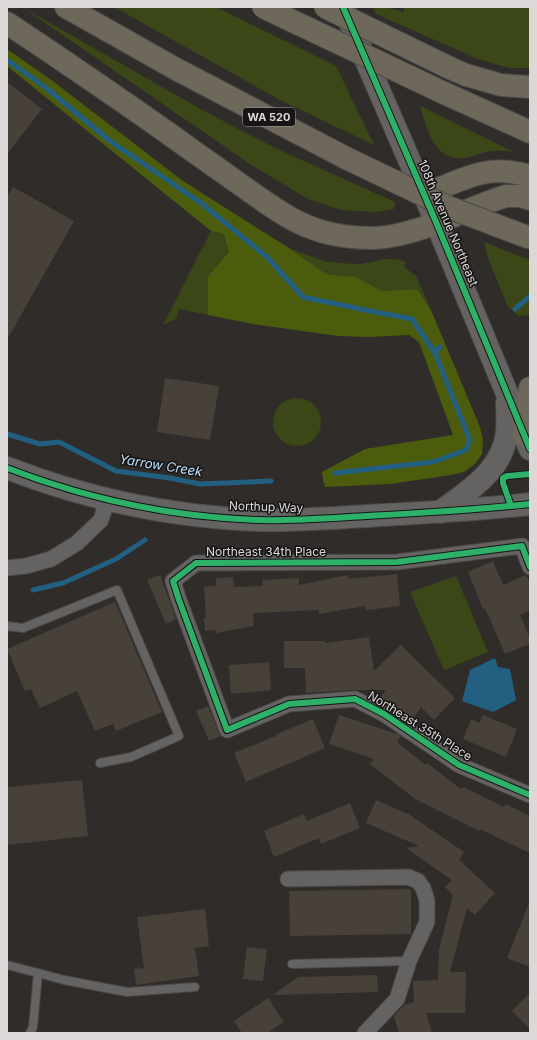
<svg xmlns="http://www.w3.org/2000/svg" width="537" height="1040" viewBox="0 0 537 1040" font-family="Inter,sans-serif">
<rect width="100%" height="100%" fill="#2f2c2a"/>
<!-- green -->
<g fill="#3b4717">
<polygon points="22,7 204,111 273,147 395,202 394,209 375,212 341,210 308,199 250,164"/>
<polygon points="114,7 216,7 336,66 374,145 280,100"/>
<polygon points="373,7 384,7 404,12 403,7 530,7 530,68 509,68 478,59 376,14"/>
<path d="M420,106L514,152C505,151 495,150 486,152C479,153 473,157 466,158C434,162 427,130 420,106Z"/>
<polygon points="211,231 224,234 229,252 208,276 208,315 179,309 176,319 163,325"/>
<polygon points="484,242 530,260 530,315 519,316 508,307 488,258"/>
<path d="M289,248C301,252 312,257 324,261C333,263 345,263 355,264C372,264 389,254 406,262L404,267L416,276L431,310L417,289L382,291L356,277L326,274Z"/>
<circle cx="297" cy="422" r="24"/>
<polygon points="456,576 488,652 444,670 410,592"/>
</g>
<!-- forest -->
<polygon fill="#4c5c0d" points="7,49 54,82 183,181 289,248 326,274 356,277 382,291 417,289 431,310 480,427 483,439 482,454 475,464 464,472 451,475 390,484 325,487 323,480 322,472 365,449 453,435 419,342 409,335 369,337 338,336 253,324 208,315 208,276 229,252 224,234 211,231 7,66"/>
<!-- water -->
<polygon fill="#225f81" points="495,658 498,667 510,669 516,700 493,712 462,701 470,670"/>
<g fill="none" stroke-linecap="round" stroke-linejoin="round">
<!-- stream -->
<g stroke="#225f81" stroke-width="5">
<polyline points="7,60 45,87 110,141 201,203 267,257 303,297 375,312 412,319 435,353"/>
<polyline points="515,309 530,296"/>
<polyline points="7,434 40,444 59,442 116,471 170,478 200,484 271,481"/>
<polyline points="335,473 433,462 466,450 470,440 435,353 440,347"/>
<polyline points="33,590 63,583 116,559 145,540"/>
</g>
</g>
<!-- building -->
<g fill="#48413a">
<polygon points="7,82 42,109 7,154"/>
<polygon points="13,187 74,221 7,340 7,197"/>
<polygon points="165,378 219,386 210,440 157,432"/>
<polygon points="493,561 503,585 526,575 530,583 530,610 520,615 530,638 530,644 505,654 485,608 483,609 468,572"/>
<polygon points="397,574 400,606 366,610 365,606 319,614 319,610 253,613 254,626 216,633 216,630 205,631 204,618 206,618 204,587 216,586 216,578 233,577 234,587 263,586 262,580 299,578 299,585 348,575 349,579"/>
<polygon points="160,575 176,619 166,624 147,580"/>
<polygon points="115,602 162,712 116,731 113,724 95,731 77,691 40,708 31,689 25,691 7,649"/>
<polygon points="369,637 374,671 401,645 455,698 434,720 421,707 411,722 378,701 386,690 354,690 306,693 305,668 284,668 284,641 325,641 325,643"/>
<polygon points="269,662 271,690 231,694 229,665"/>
<polygon points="208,706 220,736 209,741 196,711"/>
<polygon points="339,715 400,735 401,736 397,742 425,765 427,763 461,789 463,787 504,807 506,804 530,816 530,853 480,829 479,831 415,799 370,764 374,759 329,744"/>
<polygon points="483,715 517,729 506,757 463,739 471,719 479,723"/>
<polygon points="313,719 325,748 246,782 234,753 276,736 275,735"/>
<polygon points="82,780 88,836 7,845 7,787"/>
<polygon points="376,800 410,815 464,852 459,860 495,893 475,915 467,908 450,972 466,972 465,1013 426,1013 432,1033 399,1033 394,1016 404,1005 414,1002 413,981 438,980 439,949 453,895 445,887 452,880 406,848 419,846 366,823"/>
<polygon points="350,803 360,828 321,844 319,838 274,857 264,831 304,814 307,821"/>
<polygon points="411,889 411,934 290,936 289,891"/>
<polygon points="529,903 530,903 530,967 507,958"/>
<polygon points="205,909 209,946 195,948 199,976 136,985 134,969 144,968 137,917"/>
<polygon points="247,947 267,949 263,981 243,979"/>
<polygon points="377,975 378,992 273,995 298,977"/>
<polygon points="530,993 530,1029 512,1011"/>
<polygon points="268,998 284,1022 267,1033 242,1033 234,1021"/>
</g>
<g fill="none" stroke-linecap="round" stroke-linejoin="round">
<defs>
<g id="lane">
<polyline points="7,626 23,628 117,590 179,736 131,757 100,763"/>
<polyline points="292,964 409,961"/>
<polyline points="7,965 38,973 33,1027 30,1033"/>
<polyline points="38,973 64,980 127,992 195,987"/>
</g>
<g id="street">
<polyline points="530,567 522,546 397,562 196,563 173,581 179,600 227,730 289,704 355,699 384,714 459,765 530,795"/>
<polyline points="7,568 26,566 51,559 77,543 101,520 107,500"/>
<polyline points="288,879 408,877 418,881 423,888 427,900 427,922 409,961 397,999 365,1033"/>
</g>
<g id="secondary">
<polyline points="343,7 436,222 530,449"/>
<path d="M7,468C87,499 173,517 258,520C294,521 331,518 367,516C421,513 476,510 530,504"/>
<path d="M440,512C468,491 504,470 507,431C508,422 507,412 507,403"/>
</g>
<g id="highway">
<polyline points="66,7 176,69 346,158"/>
<path d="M7,23C70,65 132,107 193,151C217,168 241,185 265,202C280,212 295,222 312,228C332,236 353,238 374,238C419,236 464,209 506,196H520L530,199"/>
<polyline points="450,68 466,75 501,85 530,87"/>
<polyline points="444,93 530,132"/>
<path d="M424,195C463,179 488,163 530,176"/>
<polyline points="524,435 530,388"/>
</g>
</defs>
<!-- lane casing -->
<use href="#lane" stroke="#4a4847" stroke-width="10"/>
<!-- street casing -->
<use href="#street" stroke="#4a4847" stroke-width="17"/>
<!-- secondary casing -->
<use href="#secondary" stroke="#4a4847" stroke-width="24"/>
<!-- highway casing -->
<use href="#highway" stroke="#4a4847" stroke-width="24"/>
<!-- lane -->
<use href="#lane" stroke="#656362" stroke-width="8"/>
<!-- street -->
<use href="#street" stroke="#656362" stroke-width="15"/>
<!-- secondary -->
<use href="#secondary" stroke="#656362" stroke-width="22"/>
<!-- highway -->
<use href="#highway" stroke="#6d685a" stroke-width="22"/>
<defs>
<g id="highway-bridge">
<polyline points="263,7 444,93"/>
<polyline points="325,7 450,68"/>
<polyline points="346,158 448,207 530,238"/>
</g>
</defs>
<!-- highway-bridge casing -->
<use href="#highway-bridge" stroke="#4a4847" stroke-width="24" stroke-linecap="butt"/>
<!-- highway-bridge -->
<use href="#highway-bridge" stroke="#6d685a" stroke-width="22"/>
<defs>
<g id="cycleway">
<polyline points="343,7 436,222 530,449"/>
<path d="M7,468C87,499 173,517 258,520C294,521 331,518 367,516C421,513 476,510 530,504"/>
<polyline points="511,506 503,483 503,478 507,476 530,474"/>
<polyline points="530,567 522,546 397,562 196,563 173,581 179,600 227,730 289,704 355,699 384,714 459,765 530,795"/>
</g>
</defs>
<!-- cycleway casing -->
<use href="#cycleway" stroke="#161414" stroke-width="8"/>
<!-- cycleway -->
<use href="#cycleway" stroke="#2db169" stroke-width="6"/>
</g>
<g text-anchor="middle" stroke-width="3" stroke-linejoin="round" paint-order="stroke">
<!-- shield labels -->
<rect fill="#161414" stroke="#a09d9c" stroke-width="1" x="243" y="108" width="52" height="18" rx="3"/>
<g font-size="11" font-weight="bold" fill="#dbd8d7">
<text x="269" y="121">WA 520</text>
</g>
<!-- street labels -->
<g font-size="12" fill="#dbd8d7" stroke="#161414">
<text transform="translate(448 223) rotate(67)" y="4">108th Avenue Northeast</text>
<text transform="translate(266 507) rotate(2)" y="4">Northup Way</text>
<text x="266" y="556">Northeast 34th Place</text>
<text transform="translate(420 726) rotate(32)" y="4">Northeast 35th Place</text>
</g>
<!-- water labels -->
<g font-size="13" font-style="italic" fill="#b7e0fb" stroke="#161414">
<text transform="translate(161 465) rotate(9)" y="5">Yarrow Creek</text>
</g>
</g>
<!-- border -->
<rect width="537" height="1040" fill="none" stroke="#dbd8d7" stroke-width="16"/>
</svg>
